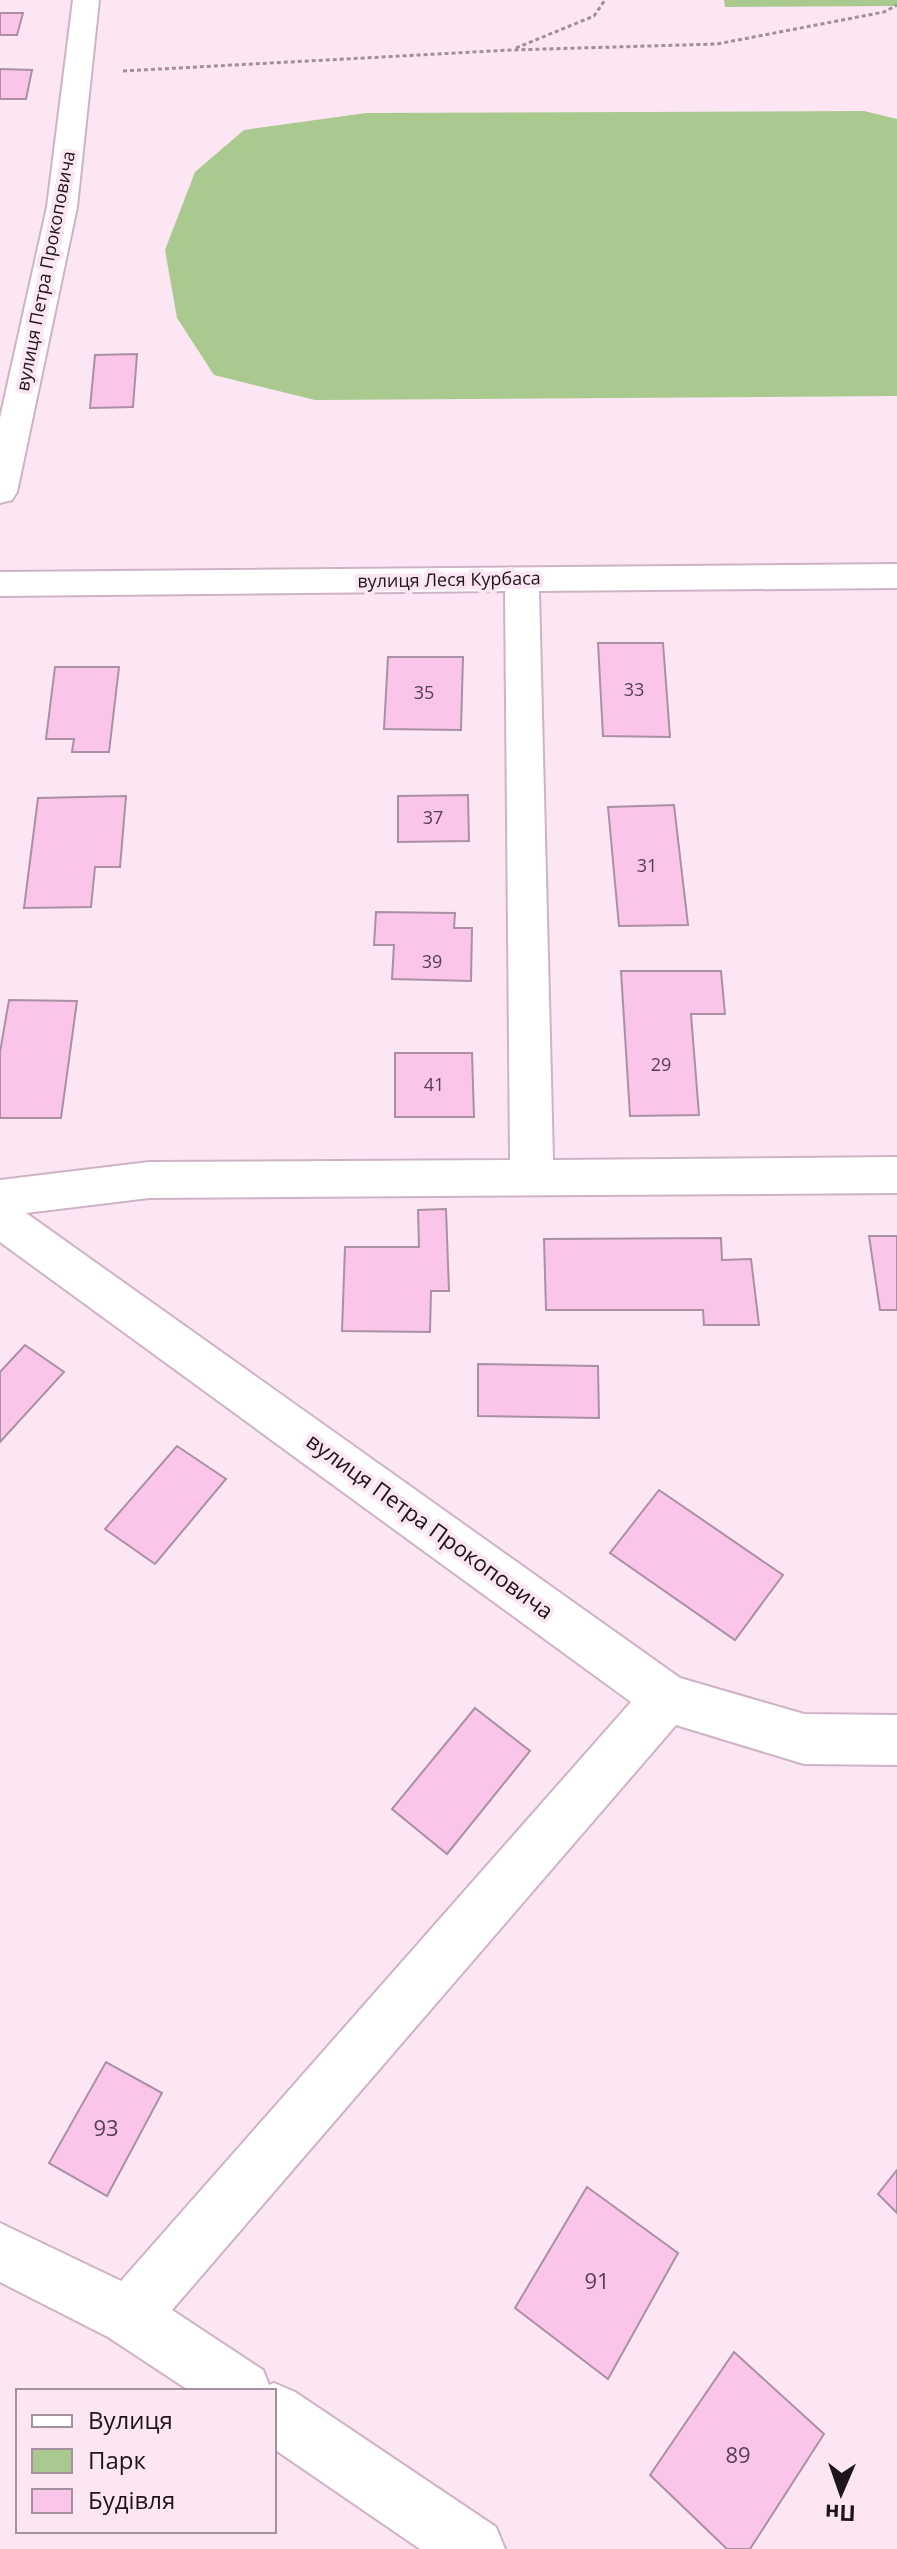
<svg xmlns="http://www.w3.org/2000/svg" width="897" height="2549" viewBox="0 0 897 2549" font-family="'Open Sans',sans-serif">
<rect width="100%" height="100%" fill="#fce6f4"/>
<!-- green -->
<g fill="#a9c98f">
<polygon points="724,0 897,0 897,6 725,7"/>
<polygon points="864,111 897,119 897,396 315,400 214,375 177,318 165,250 195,172 244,130 366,113"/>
</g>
<!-- building -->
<g fill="#fbc5ea" stroke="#aa90a2" stroke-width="2">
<polygon points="0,13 23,13 17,35 0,35"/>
<polygon points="0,69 32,70 26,99 0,99"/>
<polygon points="137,354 133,407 90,408 95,355"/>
<polygon points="598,643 663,643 670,737 603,736"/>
<polygon points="388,657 463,657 461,730 384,729"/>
<polygon points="55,667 119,667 109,752 72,752 74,739 46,739"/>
<polygon points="468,795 469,841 398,842 398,796"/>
<polygon points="126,796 120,867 95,867 91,907 24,908 38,798"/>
<polygon points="674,805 688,925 619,926 608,807"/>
<polygon points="376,912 455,913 454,928 472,928 471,981 392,979 394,945 374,945"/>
<polygon points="621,971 721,971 725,1014 691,1014 699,1115 630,1116"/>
<polygon points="9,1000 77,1001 61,1118 0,1118 0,1052"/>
<polygon points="395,1053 472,1053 474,1117 395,1117"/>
<polygon points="446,1209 449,1291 431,1291 430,1332 342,1331 345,1247 419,1247 418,1210"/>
<polygon points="869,1236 897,1236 897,1310 880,1310"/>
<polygon points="721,1238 722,1260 751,1259 759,1325 704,1325 703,1310 546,1310 544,1239"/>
<polygon points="25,1345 64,1372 0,1442 0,1372"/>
<polygon points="478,1364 598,1366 599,1418 478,1416"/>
<polygon points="177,1446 226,1479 155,1564 105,1529"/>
<polygon points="659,1490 783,1575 735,1640 610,1553"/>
<polygon points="475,1708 530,1751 447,1854 392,1809"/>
<polygon points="106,2062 162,2093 107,2196 49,2163"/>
<polygon points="897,2170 897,2213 878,2194"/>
<polygon points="587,2187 678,2253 608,2379 515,2308"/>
<polygon points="734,2352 824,2434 750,2549 727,2549 650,2475"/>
</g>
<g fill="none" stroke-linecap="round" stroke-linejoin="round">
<defs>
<g id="minor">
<polygon points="73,0 99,0 77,207 17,492 12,500 0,503 0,418 47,207"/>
<polygon points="897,564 897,588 539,591 553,1160 897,1157 897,1193 149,1198 26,1213 680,1678 804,1714 897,1715 897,1765 804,1764 676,1725 172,2310 263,2370 269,2385 274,2383 295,2392 496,2527 505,2549 420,2549 274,2449 274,2391 190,2391 108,2337 0,2282 0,2223 121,2281 631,1702 0,1242 0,1180 149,1162 510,1160 505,591 0,596 0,572"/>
</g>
</defs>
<!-- minor casing -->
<use href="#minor" stroke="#ceb3c5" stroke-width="4"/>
<!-- path -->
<g stroke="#a08f9a" stroke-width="3" stroke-dasharray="4 3" stroke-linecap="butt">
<polyline points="516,48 594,16 605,0"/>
<polyline points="123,71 511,50 717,44 884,12 897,5"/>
</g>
<!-- minor -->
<use href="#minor" fill="#fff" fill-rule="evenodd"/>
</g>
<g text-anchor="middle" stroke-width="8" stroke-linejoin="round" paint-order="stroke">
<!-- far-street labels -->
<g font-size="18" fill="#1e141b" stroke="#fce6f4">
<text transform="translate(46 271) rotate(-79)" y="6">вулиця Петра Прокоповича</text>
<text transform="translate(449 580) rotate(-1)" y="6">вулиця Леся Курбаса</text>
</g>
<!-- number labels -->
<g font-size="18" fill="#55404f">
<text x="634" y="696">33</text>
<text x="424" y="699">35</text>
<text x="433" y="824">37</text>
<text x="647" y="872">31</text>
<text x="432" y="968">39</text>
<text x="661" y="1071">29</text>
<text x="434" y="1091">41</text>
</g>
<!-- street labels -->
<g font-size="22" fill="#1e141b" stroke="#fce6f4">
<text transform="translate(430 1526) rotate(36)" y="8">вулиця Петра Прокоповича</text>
</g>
<!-- near-number labels -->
<g font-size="22" fill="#55404f">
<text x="106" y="2136">93</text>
<text x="597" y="2289">91</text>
<text x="738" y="2463">89</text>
</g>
</g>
<!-- legend -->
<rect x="16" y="2389" width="260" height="144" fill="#fce6f4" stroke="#a3929d" stroke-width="2"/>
<rect x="32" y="2415" width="40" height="12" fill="#ffffff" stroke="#a3929d" stroke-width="2"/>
<text x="88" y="2429" font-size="24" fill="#1e141b">Вулиця</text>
<rect x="32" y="2449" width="40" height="24" fill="#a9c98f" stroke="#a3929d" stroke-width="2"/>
<text x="88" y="2469" font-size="24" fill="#1e141b">Парк</text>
<rect x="32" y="2489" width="40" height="24" fill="#fbc5ea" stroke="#a3929d" stroke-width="2"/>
<text x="88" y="2509" font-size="24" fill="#1e141b">Будівля</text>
<!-- north arrow -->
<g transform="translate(841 2493) rotate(182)" stroke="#fce6f4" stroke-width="6" paint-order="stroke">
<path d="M0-6L14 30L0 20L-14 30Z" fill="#1e141b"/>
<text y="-12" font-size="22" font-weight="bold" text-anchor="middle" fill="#1e141b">Пн</text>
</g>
</svg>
